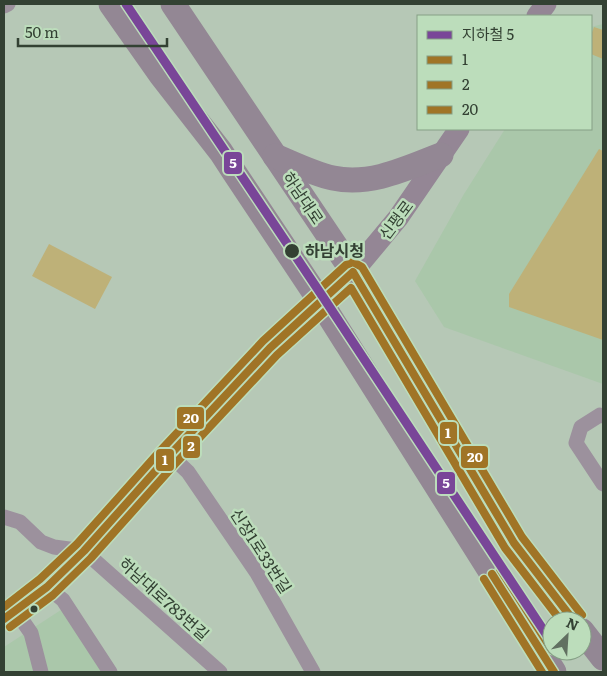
<svg xmlns="http://www.w3.org/2000/svg" width="607" height="676" viewBox="0 0 607 676" font-family="Literata,'Noto Sans KR',serif">
<rect width="100%" height="100%" fill="#b6c8b6"/>
<!-- built -->
<g fill="#aac7aa">
<polygon points="603,24 603,384 444,327 415,281 464,194 505,129 591,129 591,27"/>
<polygon points="64,608 108,672 4,672 4,647"/>
</g>
<!-- green -->
<g fill="#beb178">
<polygon points="594,27 603,30 603,59 591,54 591,35"/>
<polygon points="599,149 603,151 603,340 509,307 509,294"/>
<polygon points="49,244 112,277 95,309 32,276"/>
</g>
<g fill="none" stroke-linecap="round" stroke-linejoin="round">
<!-- minor -->
<g stroke="#9c919d" stroke-width="15">
<polyline points="4,6 8,4"/>
<polyline points="603,416 600,415 581,427 576,443 603,484"/>
<polyline points="170,455 188,472 257,573 313,672"/>
<polyline points="4,517 20,522 41,542 54,547 84,551 220,672"/>
<polyline points="47,587 63,600 110,672"/>
<polyline points="15,610 31,633 41,672"/>
</g>
<!-- tertiary -->
<polyline stroke="#9c919d" stroke-width="19" points="4,619 47,587 84,551 168,457 270,348 320,301"/>
<!-- secondary -->
<g stroke="#948695" stroke-width="21">
<polyline points="537,16 546,4"/>
<polyline points="320,301 353,272 398,218 459,129"/>
</g>
<!-- primary -->
<g stroke="#938794" stroke-width="25">
<polyline points="111,4 161,75 221,152 234,172 320,301 554,672"/>
<polyline points="173,4 353,272 514,543 574,621"/>
<path d="M275,156C294,164 314,174 333,178C371,186 407,168 441,155"/>
<polyline points="582,631 603,658"/>
</g>
<defs>
<g id="bus-1">
<polyline points="492,574 554,672"/>
<polyline points="4,619 47,587 84,551 168,457 270,348 353,272 514,543 574,621"/>
</g>
<g id="bus-2">
<polyline points="484,579 542,672"/>
<polyline points="10,627 53,595 91,558 175,464 277,355 351,288 505,548 561,621"/>
</g>
<g id="bus-3">
<polyline points="500,569 552,650"/>
<polyline points="4,607 40,579 77,544 161,450 263,341 346,265 353,262 362,267 522,537 582,615"/>
</g>
</defs>
<!-- bus-1 casing -->
<use href="#bus-1" stroke="#bcddbb" stroke-width="11"/>
<!-- bus-2 casing -->
<use href="#bus-2" stroke="#bcddbb" stroke-width="11"/>
<!-- bus-3 casing -->
<use href="#bus-3" stroke="#bcddbb" stroke-width="11"/>
<!-- bus-1 -->
<use href="#bus-1" stroke="#a07426" stroke-width="8"/>
<!-- bus-2 -->
<use href="#bus-2" stroke="#a07426" stroke-width="8"/>
<!-- bus-3 -->
<use href="#bus-3" stroke="#a07426" stroke-width="8"/>
<defs>
<polyline id="metro-1" points="126,4 323,297 552,643"/>
</defs>
<!-- metro-1 casing -->
<use href="#metro-1" stroke="#bcddbb" stroke-width="12"/>
<!-- metro-1 -->
<use href="#metro-1" stroke="#794698" stroke-width="9"/>
</g>
<!-- markers -->
<g fill="#334133" stroke="#bcddbb" stroke-width="2">
<circle cx="292" cy="251" r="8"/>
<circle cx="34" cy="609" r="4.5"/>
</g>
<g text-anchor="middle" stroke-width="5" stroke-linejoin="round" paint-order="stroke">
<!-- street labels -->
<g font-size="16" fill="#334133" stroke="#bcddbb">
<text transform="translate(303 198) rotate(56)" y="6">하남대로</text>
<text transform="translate(396 220) rotate(-53)" y="6">신평로</text>
<text transform="translate(261 551) rotate(57)" y="6">신장1로33번길</text>
<text transform="translate(164 599) rotate(42)" y="6">하남대로783번길</text>
</g>
<!-- stop labels -->
<g font-size="16" font-weight="bold" fill="#334133" stroke="#bcddbb" text-anchor="start">
<text x="305" y="257">하남시청</text>
</g>
</g>
<g stroke="#bcddbb" stroke-width="2">
<rect x="223" y="151" width="20" height="24" rx="5" fill="#794698"/>
<rect x="176" y="406" width="29" height="24" rx="5" fill="#a07426"/>
<rect x="439" y="421" width="19" height="24" rx="5" fill="#a07426"/>
<rect x="182" y="435" width="19" height="24" rx="5" fill="#a07426"/>
<rect x="460" y="445" width="29" height="24" rx="5" fill="#a07426"/>
<rect x="155" y="448" width="20" height="24" rx="5" fill="#a07426"/>
<rect x="436" y="471" width="20" height="24" rx="5" fill="#794698"/>
</g>
<g font-size="14" text-anchor="middle" font-weight="bold" fill="#fff">
<text x="233" y="168">5</text>
<text x="191" y="423">20</text>
<text x="448" y="438">1</text>
<text x="191" y="451">2</text>
<text x="475" y="462">20</text>
<text x="165" y="465">1</text>
<text x="446" y="488">5</text>
</g>
<!-- border -->
<rect width="607" height="676" fill="none" stroke="#334133" stroke-width="10"/>
<!-- legend -->
<rect x="417" y="15" width="175" height="115" fill="#bcddbb" stroke="#859f85"/>
<rect x="427" y="31" width="25" height="8" fill="#794698" stroke="#859f85"/>
<text x="462" y="40" font-size="15" fill="#334133">지하철 5</text>
<rect x="427" y="56" width="25" height="8" fill="#a07426" stroke="#859f85"/>
<text x="462" y="65" font-size="15" fill="#334133">1</text>
<rect x="427" y="81" width="25" height="8" fill="#a07426" stroke="#859f85"/>
<text x="462" y="90" font-size="15" fill="#334133">2</text>
<rect x="427" y="106" width="25" height="8" fill="#a07426" stroke="#859f85"/>
<text x="462" y="115" font-size="15" fill="#334133">20</text>
<!-- north arrow -->
<g transform="translate(567 636) rotate(25)"><circle r="24" fill="#bcddbb" stroke="#859f85"/>
<path d="M0-4L9 19L0 12L-9 19Z" fill="#617061"/>
<text y="-8" font-size="14" font-weight="bold" text-anchor="middle" fill="#334133">N</text>
</g>
<!-- scale -->
<path d="M18 38v8h149v-8" fill="none" stroke="#334133" stroke-width="2.5"/>
<text x="25" y="38" font-size="15" fill="#334133" stroke="#bcddbb" stroke-width="4" paint-order="stroke">50 m</text>
</svg>
